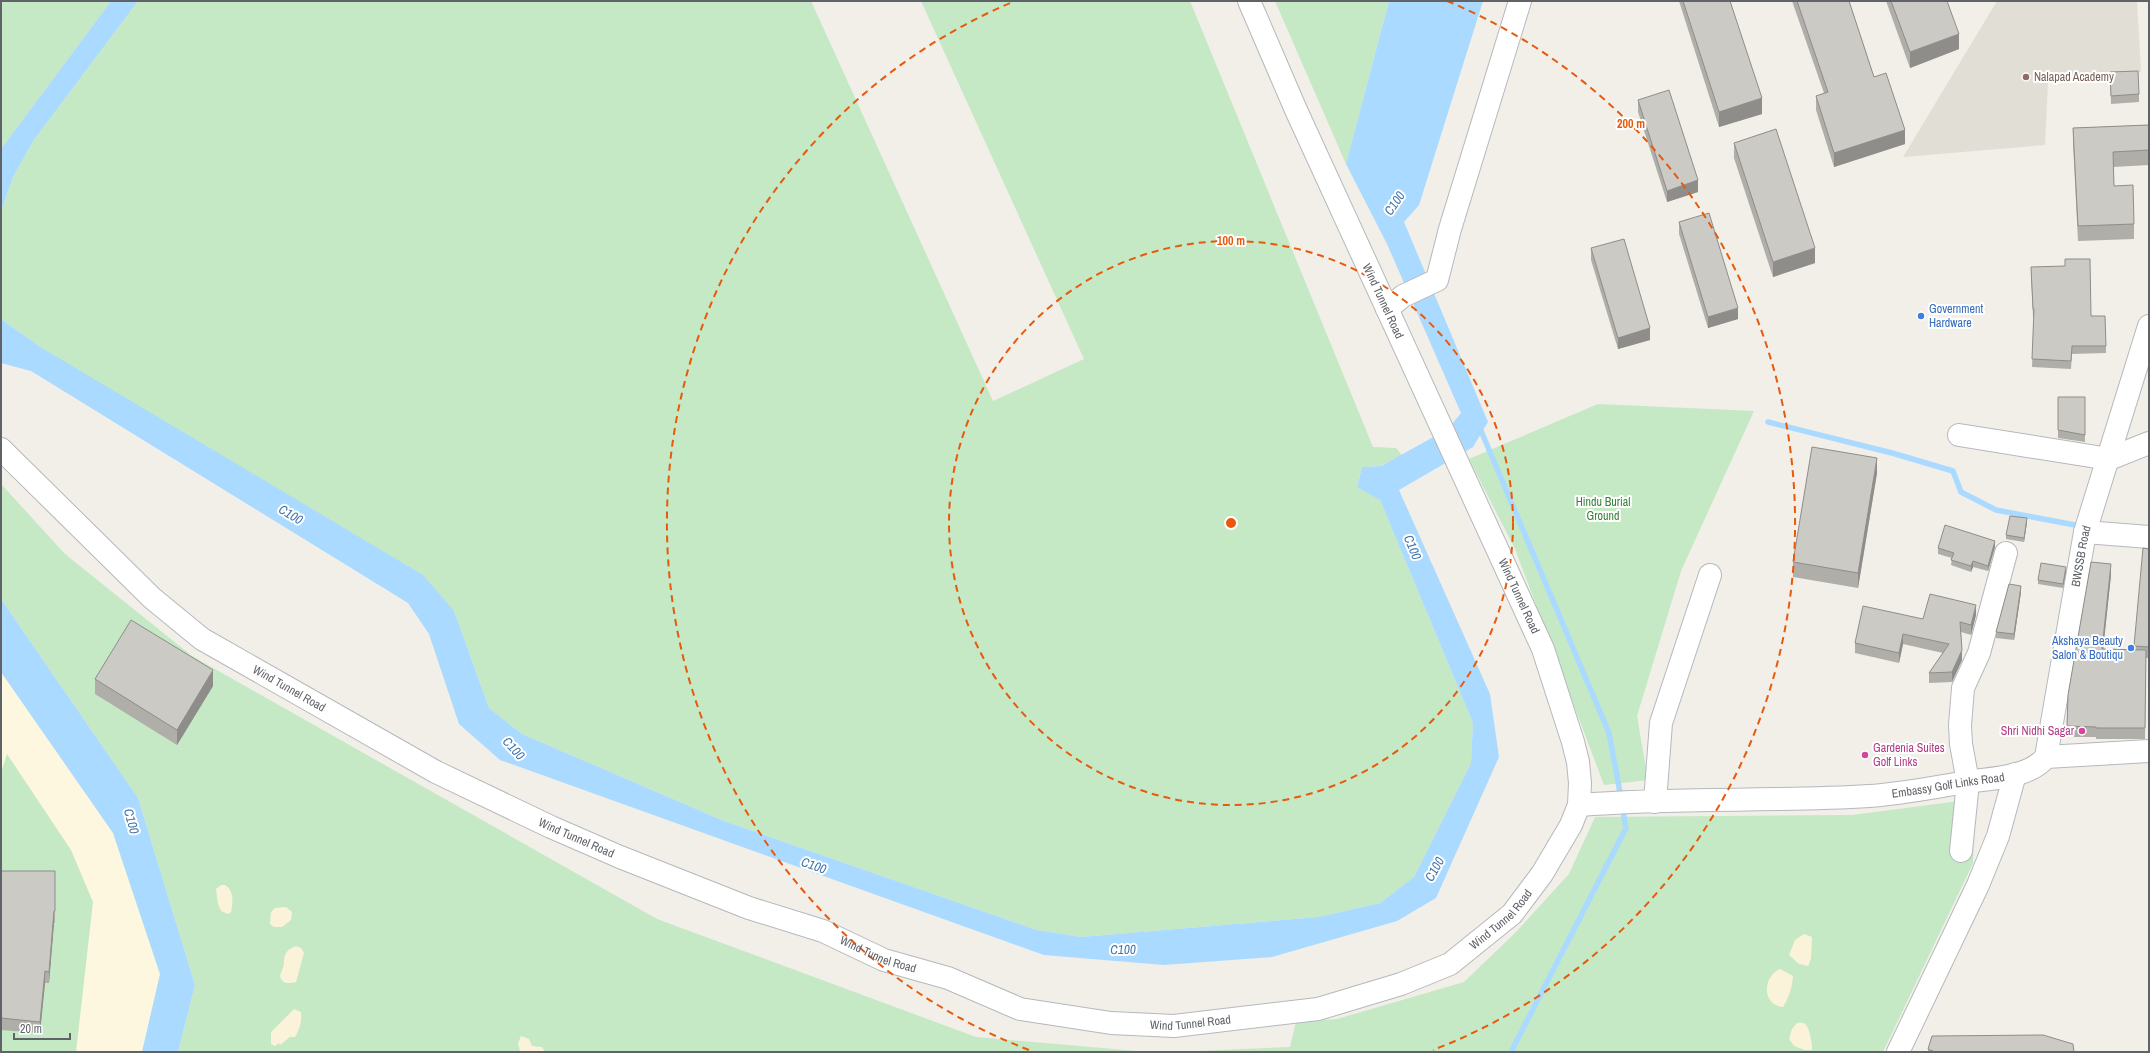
<svg xmlns="http://www.w3.org/2000/svg" width="2150" height="1053" viewBox="0 0 2150 1053" font-family="'Archivo Narrow',sans-serif">
<rect width="100%" height="100%" fill="#f1efe8"/>
<!-- commercial -->
<polygon fill="#fef7e0" points="1,672 113,833 160,974 142,1052 1,1052"/>
<!-- education -->
<polygon fill="#e1ded6" points="1997,1 2137,1 2141,72 2048,83 2045,145 1903,157"/>
<!-- green -->
<g fill="#c5e8c5">
<polygon points="1,1 111,1 1,149"/>
<polygon points="138,1 811,1 993,401 1084,359 921,1 1190,1 1373,447 1396,448 1402,455 1380,466 1362,467 1357,486 1380,500 1473,723 1471,763 1414,877 1380,903 1319,917 1081,937 1037,930 724,821 522,734 489,708 454,611 42,348 1,319 1,211 13,177 33,141"/>
<polygon points="1275,1 1389,1 1346,164"/>
<polygon points="1598,404 1754,411 1681,571 1637,716 1648,780 1604,785 1515,549 1469,459"/>
<polygon points="1,484 65,554 192,656 657,919 976,1037 1148,1052 178,1052 195,985 138,798 1,599"/>
<polygon points="7,754 71,850 93,902 76,1052 1,1052 1,773"/>
<polygon points="1975,799 1973,863 1883,1052 1175,1052 1290,1047 1296,1022 1337,1019 1464,982 1516,932 1569,874 1595,817 1852,815"/>
</g>
<!-- sand -->
<g fill="#fbf3d9">
<path d="M221,885H225C234,890 233,903 231,912L228,914L221,911L218,904L216,889Z"/>
<polygon points="286,907 292,912 291,920 282,927 274,927 270,924 271,912 275,908"/>
<polygon points="1804,934 1812,937 1811,959 1808,966 1799,964 1789,955 1795,940"/>
<path d="M296,946L301,948L304,953C303,956 297,980 296,982C289,984 282,984 280,976C281,972 284,967 284,963C284,954 286,950 296,946Z"/>
<path d="M1780,969L1793,976C1792,988 1789,997 1783,1007C1761,1005 1763,976 1780,969Z"/>
<path d="M294,1009L301,1012C302,1021 300,1029 295,1037H290L280,1045L279,1043L275,1046L271,1044V1032Z"/>
<path d="M1797,1023C1800,1023 1804,1022 1806,1025C1809,1028 1813,1045 1812,1050H1805L1794,1046L1789,1039L1792,1029Z"/>
<polygon points="521,1036 529,1039 532,1046 542,1047 545,1052 520,1052 518,1043"/>
</g>
<!-- water -->
<g fill="#aadaff">
<polygon points="111,1 138,1 33,141 13,177 1,211 1,149"/>
<polygon points="1389,1 1483,1 1419,205 1404,222 1488,422 1473,447 1399,490 1490,694 1499,757 1436,898 1397,921 1272,957 1164,965 1044,955 500,760 459,724 429,634 408,603 31,371 1,363 1,319 42,348 423,575 454,611 489,708 522,734 724,821 1037,930 1081,937 1319,917 1380,903 1414,877 1471,763 1473,723 1380,500 1357,487 1362,467 1381,466 1448,429 1461,413 1387,244 1346,164"/>
<polygon points="1,599 138,798 195,985 178,1052 142,1052 160,974 113,833 1,672"/>
</g>
<g fill="none" stroke-linecap="round" stroke-linejoin="round">
<!-- stream -->
<g stroke="#aadaff" stroke-width="5.5">
<polyline points="1768,422 1892,453 1953,471 1961,492 1996,510 2075,525"/>
<polyline points="1479,426 1609,733 1621,798"/>
<polyline points="1511,1052 1626,828 1622,806"/>
</g>
<defs>
<g id="minor">
<polyline points="1387,309 1403,296 1437,280 1450,229 1520,1"/>
<polyline points="1959,435 2109,459 2149,443"/>
<path id="s1" d="M1,449L152,598L202,639L436,772L551,827L620,857L749,908L823,931L884,960L948,978L1020,1009L1111,1023L1174,1026L1318,1009L1401,984L1450,964L1512,914L1542,874L1571,825L1579,805L1580,783L1578,762L1573,742L1543,649L1296,110L1249,1"/>
<polyline points="2085,532 2149,537"/>
<polyline points="2046,757 2149,751"/>
<polyline points="1655,802 1661,723 1710,575"/>
<path id="s2" d="M1579,805C1675,797 1772,802 1869,796C1901,794 1935,787 1967,782C1992,778 2029,778 2046,757L2085,532L2149,326"/>
<polyline points="1961,851 1968,782 1961,744 1960,725 1963,688 1979,653 2006,553"/>
<polyline points="1898,1052 1978,885 1998,836 2015,774"/>
</g>
</defs>
<!-- minor casing -->
<use href="#minor" stroke="#b5b8bc" stroke-width="24"/>
<!-- minor -->
<use href="#minor" stroke="#fff" stroke-width="22"/>
</g>
<!-- wall -->
<g fill="#afaea9">
<polygon points="1679,1 1730,1 1762,114 1719,127"/>
<polygon points="1792,1 1849,1 1874,77 1905,144 1834,167 1816,110 1816,96 1824,93"/>
<polygon points="1886,1 1947,1 1959,49 1910,68"/>
<polygon points="2110,72 2139,94 2139,102 2111,104"/>
<polygon points="1638,100 1698,192 1667,202 1638,112"/>
<polygon points="2149,125 2149,165 2113,167 2114,186 2134,224 2134,239 2078,241 2073,143 2073,128"/>
<polygon points="1734,143 1815,263 1773,277 1734,158"/>
<polygon points="1679,222 1738,319 1708,328 1679,234"/>
<polygon points="1591,248 1650,340 1618,349 1591,260"/>
<polygon points="2031,274 2091,316 2106,346 2106,353 2072,354 2071,369 2032,367 2034,317 2033,317"/>
<polygon points="2058,397 2085,397 2085,442 2058,438"/>
<polygon points="1877,473 1858,588 1793,577 1793,562"/>
<polygon points="2027,522 2024,542 2006,539 2006,535"/>
<polygon points="1995,547 1988,571 1973,567 1971,572 1951,565 1952,558 1938,554 1938,548"/>
<polygon points="2149,549 2149,658 2146,658 2145,739 2096,739 2096,737 2067,737 2068,695 2111,575 2103,649 2134,650 2134,646"/>
<polygon points="2066,571 2063,588 2038,584 2038,580"/>
<polygon points="2021,592 2014,640 1996,638 1996,632"/>
<polygon points="1976,615 1971,635 1961,632 1962,660 1952,682 1929,683 1929,673 1943,653 1903,644 1899,663 1855,653 1855,643 1923,619"/>
<polygon points="95,679 213,686 177,745 95,694"/>
<polygon points="1,871 55,871 55,923 54,923 49,983 45,983 40,1033 1,1030"/>
<polygon points="1928,1049 2074,1052 1928,1052"/>
</g>
<!-- shaded-wall -->
<g fill="#8f8d8a">
<polygon points="1959,34 1959,49 1910,68 1910,52"/>
<polygon points="1762,98 1762,114 1719,127 1719,112"/>
<polygon points="1905,130 1905,144 1834,167 1834,153"/>
<polygon points="1698,180 1698,192 1667,202 1667,191"/>
<polygon points="1815,248 1815,263 1773,277 1773,262"/>
<polygon points="1738,308 1738,319 1708,328 1708,317"/>
<polygon points="1650,328 1650,340 1618,349 1618,338"/>
<polygon points="1877,458 1877,473 1858,588 1858,573"/>
<polygon points="2027,518 2027,522 2024,542 2024,538"/>
<polygon points="1995,541 1995,547 1988,571 1988,566"/>
<polygon points="1973,561 1973,567 1971,572 1971,566"/>
<polygon points="2111,564 2111,575 2102,660 2102,649"/>
<polygon points="2066,567 2066,571 2063,588 2063,584"/>
<polygon points="2021,586 2021,592 2014,640 2014,634"/>
<polygon points="1976,605 1976,615 1971,635 1971,625"/>
<polygon points="1903,634 1903,644 1899,663 1899,653"/>
<polygon points="1962,650 1962,660 1952,682 1952,672"/>
<polygon points="213,670 213,686 177,745 177,730"/>
<polygon points="54,911 54,923 49,983 49,972"/>
<polygon points="45,971 45,983 40,1033 40,1022"/>
</g>
<!-- building -->
<g fill="#cccac5" stroke="#8f8d8a">
<polygon points="1683,1 1730,1 1762,98 1719,112"/>
<polygon points="1797,1 1849,1 1874,77 1886,73 1905,130 1834,153 1816,96 1828,92"/>
<polygon points="1891,1 1947,1 1959,34 1910,52"/>
<polygon points="2138,71 2139,94 2111,96 2110,72"/>
<polygon points="1669,90 1698,180 1667,191 1638,100"/>
<polygon points="2149,125 2149,150 2113,152 2114,186 2133,185 2134,224 2078,226 2073,128"/>
<polygon points="1776,129 1815,248 1773,262 1734,143"/>
<polygon points="1709,213 1738,308 1708,317 1679,222"/>
<polygon points="1624,239 1650,328 1618,338 1591,248"/>
<polygon points="2065,259 2090,259 2091,316 2105,316 2106,346 2072,346 2071,361 2032,359 2034,309 2033,309 2031,267 2065,266"/>
<polygon points="2058,397 2085,397 2085,435 2058,430"/>
<polygon points="1812,447 1877,458 1858,573 1793,562"/>
<polygon points="2010,516 2027,518 2024,538 2006,535"/>
<polygon points="1945,525 1995,541 1988,566 1973,561 1971,566 1951,560 1954,553 1938,548"/>
<polygon points="2143,548 2149,549 2149,647 2134,646"/>
<polygon points="2091,562 2111,564 2102,649 2146,650 2145,728 2096,728 2096,727 2067,726 2068,695"/>
<polygon points="2041,563 2066,567 2063,584 2038,580"/>
<polygon points="2009,584 2021,586 2014,634 1996,632"/>
<polygon points="1930,594 1976,605 1971,625 1960,622 1962,650 1952,672 1929,673 1949,644 1903,634 1899,653 1855,643 1863,606 1923,619"/>
<polygon points="131,620 213,670 177,730 95,679"/>
<polygon points="1,871 55,871 55,911 54,911 49,972 45,971 40,1022 1,1018"/>
<polygon points="2043,1035 2073,1044 2074,1052 1935,1052 1928,1049 1932,1036"/>
</g>
<!-- distance rings -->
<g fill="none" stroke="#e8590c" stroke-width="2" stroke-dasharray="7 5">
<circle cx="1231" cy="523" r="282"/>
<path d="M1029 1050A565 565 0 0 1 1015 1M1447 1A565 565 0 0 1 1433 1050"/>
</g>
<!-- markers -->
<circle fill="#8d6e63" stroke="#fff" stroke-width="1.5" cx="2026" cy="77" r="4"/>
<g fill="#3f7fe0" stroke="#fff" stroke-width="1.5">
<circle cx="1921" cy="316" r="4"/>
<circle cx="2131" cy="648" r="4"/>
</g>
<g fill="#d1479c" stroke="#fff" stroke-width="1.5">
<circle cx="2082" cy="731" r="4"/>
<circle cx="1865" cy="755" r="4"/>
</g>
<g text-anchor="middle" stroke-width="4" stroke-linejoin="round" paint-order="stroke">
<!-- education labels -->
<g font-size="12" fill="#785e54" stroke="#fff" text-anchor="start">
<text x="2034" y="81">Nalapad Academy</text>
</g>
<!-- street labels -->
<g font-size="12" fill="#5f6368" stroke="#fff">
<text transform="translate(1383 301) rotate(65)" y="4">Wind Tunnel Road</text>
<text dy="4" stroke="none"><textPath href="#s2" startOffset="678">BWSSB Road</textPath></text>
<text transform="translate(1519 596) rotate(65)" y="4">Wind Tunnel Road</text>
<text dy="4" stroke="none"><textPath href="#s1" startOffset="377">Wind Tunnel Road</textPath></text>
<text dy="4" stroke="none"><textPath href="#s2" startOffset="370">Embassy Golf Links Road</textPath></text>
<text dy="4" stroke="none"><textPath href="#s1" startOffset="701">Wind Tunnel Road</textPath></text>
<text dy="4" stroke="none"><textPath href="#s1" startOffset="1685">Wind Tunnel Road</textPath></text>
<text dy="4" stroke="none"><textPath href="#s1" startOffset="1025">Wind Tunnel Road</textPath></text>
<text dy="4" stroke="none"><textPath href="#s1" startOffset="1349">Wind Tunnel Road</textPath></text>
</g>
<!-- shop labels -->
<g font-size="12" fill="#366cbe" stroke="#fff" text-anchor="start">
<text x="1929" y="313">Government<tspan x="1929" dy="14">Hardware</tspan></text>
<text x="2123" y="645" text-anchor="end">Akshaya Beauty<tspan x="2123" dy="14">Salon &amp; Boutiqu</tspan></text>
</g>
<!-- park labels -->
<g font-size="12" fill="#348238" stroke="#fff">
<text x="1603" y="506">Hindu Burial<tspan x="1603" dy="14">Ground</tspan></text>
</g>
<!-- hotel labels -->
<g font-size="12" fill="#b23c85" stroke="#fff" text-anchor="end">
<text x="2074" y="735">Shri Nidhi Sagar</text>
<text x="1873" y="752" text-anchor="start">Gardenia Suites<tspan x="1873" dy="14">Golf Links</tspan></text>
</g>
<!-- water labels -->
<g font-size="13" font-style="italic" fill="#4174aa" stroke="#fff">
<text transform="translate(1394 203) rotate(-56)" y="5">C100</text>
<text transform="translate(291 514) rotate(31)" y="5">C100</text>
<text transform="translate(1413 547) rotate(67)" y="5">C100</text>
<text transform="translate(514 748) rotate(47)" y="5">C100</text>
<text transform="translate(132 821) rotate(75)" y="5">C100</text>
<text transform="translate(814 865) rotate(19)" y="5">C100</text>
<text transform="translate(1434 869) rotate(-61)" y="5">C100</text>
<text transform="translate(1123 949) rotate(-1)" y="5">C100</text>
</g>
</g>
<circle cx="1231" cy="523" r="6" fill="#e8590c" stroke="#fff" stroke-width="2"/>
<g font-size="12" text-anchor="middle" font-weight="bold" fill="#e8590c" stroke="#fff" stroke-width="4" stroke-linejoin="round" paint-order="stroke">
<text x="1631" y="128">200 m</text>
<text x="1231" y="245">100 m</text>
</g>
<!-- border -->
<rect width="2150" height="1053" fill="none" stroke="#5f6368" stroke-width="4"/>
<!-- scale -->
<path d="M14 1033v6h56v-6" fill="none" stroke="#5f6368" stroke-width="2"/>
<text x="20" y="1033" font-size="12" fill="#5f6368" stroke="#ffffff" stroke-width="3" paint-order="stroke">20 m</text>
</svg>
